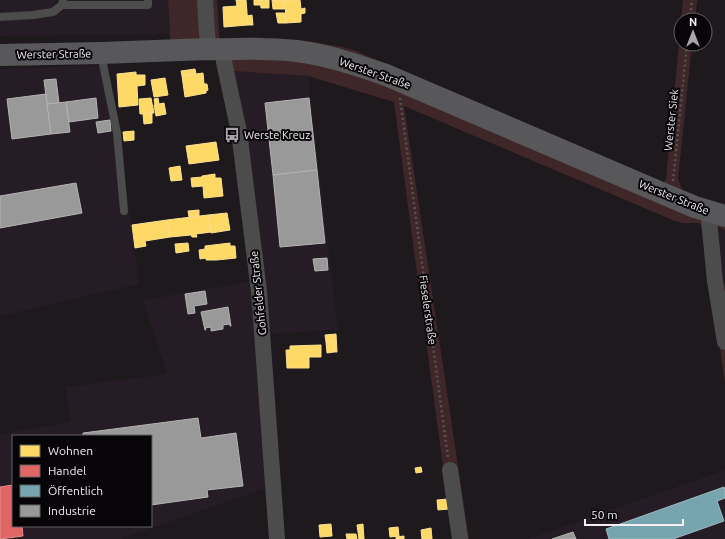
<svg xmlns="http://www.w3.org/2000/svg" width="725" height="539" viewBox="0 0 725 539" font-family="Ubuntu,sans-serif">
<rect width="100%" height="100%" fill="#1d191d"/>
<!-- built -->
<g fill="#261c25" fill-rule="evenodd">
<polygon points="0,0 168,0 170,34 0,36"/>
<polygon points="100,65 119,133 139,284 0,316 0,69"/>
<path d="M232,71L308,76L338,330L265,334L275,485L120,539H0V434L70,422L66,387L167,374L143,300L255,281ZM13,436H151V526H13Z"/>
<polygon points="720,227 725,230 725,304 716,231"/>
<polygon points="725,470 725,539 528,539"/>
</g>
<!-- green -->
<g fill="#3f2729">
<polygon points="168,0 217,0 220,48 171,50"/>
<polygon points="683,0 697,0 695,20 681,20"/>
<polygon points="681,24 681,44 692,44 678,179 683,191 725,207 725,230 719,227 716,231 725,304 725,383 702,226 699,223 683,223 675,221 404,106 469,539 454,539 442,459 394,102 308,76 232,71 228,46 309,47 308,41 342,47 357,51 367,56 402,70 662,184 666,179"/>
</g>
<!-- homes -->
<g fill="#ffd966" stroke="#fbe090">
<polygon points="236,0 246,0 248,25 224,27 223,7 237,6"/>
<polygon points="254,0 260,0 261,5 254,5"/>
<polygon points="260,0 269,0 269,8 261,8"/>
<polygon points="272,0 285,0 285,9 273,9"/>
<polygon points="285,0 300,0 301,9 305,8 305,13 301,14 301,22 286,23"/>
<polygon points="276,13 285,13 286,23 278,23"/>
<polygon points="252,15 253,25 248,25 247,16"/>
<polygon points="195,69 196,74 182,76 181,71"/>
<polygon points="136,72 136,75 145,75 145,85 137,86 138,105 119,107 117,74"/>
<polygon points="203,73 204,84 207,84 208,90 206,91 206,93 185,97 182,76"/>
<polygon points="165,78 168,95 154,97 151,80"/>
<polygon points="151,98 154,113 140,114 139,99"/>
<polygon points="158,98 159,104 155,105 154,99"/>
<polygon points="164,103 166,114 156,116 154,105"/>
<polygon points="152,113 152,123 144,124 143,114"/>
<polygon points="134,131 134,140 124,141 123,132"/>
<polygon points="216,142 219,160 189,164 186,146"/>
<polygon points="180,166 181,173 170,175 169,168"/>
<polygon points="181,173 182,180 171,181 170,175"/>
<polygon points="215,174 215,178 221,178 223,196 204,198 203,186 192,187 191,178 202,177 202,176"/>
<polygon points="199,210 199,216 189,217 188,211"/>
<polygon points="227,213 230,230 211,233 208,215"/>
<polygon points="208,215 211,232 196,234 197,237 192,237 191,235 170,237 167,220"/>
<polygon points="167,220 170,237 145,241 146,246 135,248 132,225"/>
<polygon points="188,243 189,251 176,253 175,244"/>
<polygon points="230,243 230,246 235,246 236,258 217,260 206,260 206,258 200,259 199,250 205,249 205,246"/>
<polygon points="336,334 337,352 334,352 333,341 326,342 325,335"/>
<polygon points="333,341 334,352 327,353 326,342"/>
<polygon points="321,345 321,357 309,357 309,368 287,368 286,350 290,350 290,346"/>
<polygon points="421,467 422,472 416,473 415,468"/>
<polygon points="448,499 449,509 438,510 437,500"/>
<polygon points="331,524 332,536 320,537 319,525"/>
<polygon points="363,524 364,539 359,539 357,525"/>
<polygon points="398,527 399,536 390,537 389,528"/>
<polygon points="431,528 432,539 422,539 421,530"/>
<polygon points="346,534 356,534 357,539 347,539"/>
<polygon points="404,536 404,539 396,539 396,537"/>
</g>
<!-- shops -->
<polygon fill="#e06666" stroke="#e68f90" points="13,485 13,526 22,526 23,536 0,539 0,487"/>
<!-- public -->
<polygon fill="#76a5af" stroke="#9cbbc3" points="724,487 725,490 725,498 717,501 724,521 673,539 609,539 606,529"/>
<!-- industry -->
<g fill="#999" stroke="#b4b3b4">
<polygon points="56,79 59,103 47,104 44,80"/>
<polygon points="46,94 51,134 12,139 7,99"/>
<polygon points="96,98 98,118 69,122 66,102"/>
<polygon points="309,98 317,170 273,175 265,103"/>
<polygon points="66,102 70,132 51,134 47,104"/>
<polygon points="110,120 111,131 98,133 96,122"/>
<polygon points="317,170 325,243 280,247 273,175"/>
<polygon points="76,183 82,213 0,228 0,196"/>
<polygon points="327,258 328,270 315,271 313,259"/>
<polygon points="205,291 207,304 194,306 195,313 188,314 185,294"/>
<polygon points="228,307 231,326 230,326 230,324 223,325 223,329 211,331 211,327 205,328 206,330 205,330 201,312"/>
<polygon points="198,418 201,438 236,433 243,486 207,490 208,497 151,505 151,436 83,436 83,433"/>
<polygon points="573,532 576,539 552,539"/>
</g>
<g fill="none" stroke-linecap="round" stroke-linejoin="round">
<!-- path -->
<g stroke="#565456" stroke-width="2.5" stroke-dasharray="2 3" stroke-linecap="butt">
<polyline points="690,20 692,0"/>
<polyline points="400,98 448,458"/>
<polyline points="673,181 687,44"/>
</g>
<!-- service -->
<g stroke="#4d4c4d" stroke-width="8">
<polyline points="62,5 148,5 148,0"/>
<polyline points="0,17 33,15 53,12 62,5 63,1"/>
<polyline points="101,54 117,133 124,211"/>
</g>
<!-- minor -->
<g stroke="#4d4c4d" stroke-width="16">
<polyline points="205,0 208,49"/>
<polyline points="222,50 224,62 239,132 259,291 277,539"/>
<polyline points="711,212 709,220 715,281 725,342"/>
<polyline points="450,470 460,539"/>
</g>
<!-- secondary -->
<path stroke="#585759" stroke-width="22" d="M0,55L101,53L208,49C227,50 245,48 263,49C274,49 286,50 297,51C328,55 357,65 386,75L671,197L695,207L725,216"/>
</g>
<!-- icons -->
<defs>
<symbol id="bus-bare" viewBox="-9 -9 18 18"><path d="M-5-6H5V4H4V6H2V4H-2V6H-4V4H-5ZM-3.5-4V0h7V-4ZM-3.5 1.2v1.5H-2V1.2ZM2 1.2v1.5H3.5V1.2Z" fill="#a8a4a8" stroke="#070507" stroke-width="2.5" paint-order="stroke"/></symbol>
</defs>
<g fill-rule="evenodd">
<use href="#bus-bare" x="221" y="124" width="22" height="22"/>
</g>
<g text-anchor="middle" stroke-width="4" stroke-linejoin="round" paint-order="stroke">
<!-- street labels -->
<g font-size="11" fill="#f3eff3" stroke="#070507">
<text transform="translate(54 54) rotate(-1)" y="4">Werster Straße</text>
<text transform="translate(375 73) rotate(19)" y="4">Werster Straße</text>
<text transform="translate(671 120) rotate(-84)" y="4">Werster Siek</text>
<text transform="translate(674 197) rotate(22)" y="4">Werster Straße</text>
<text transform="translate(258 293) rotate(-96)" y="4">Gohfelder Straße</text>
<text transform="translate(428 310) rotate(82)" y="4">Fieselerstraße</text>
</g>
<!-- poi labels -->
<g font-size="11" fill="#f3eff3" stroke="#070507" text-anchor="start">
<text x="244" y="139">Werste Kreuz</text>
</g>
</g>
<!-- legend -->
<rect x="12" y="435" width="140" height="92" fill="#070507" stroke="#656365"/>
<rect x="20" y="445" width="20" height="12" fill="#ffd966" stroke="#656365"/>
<text x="48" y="455" font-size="12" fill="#f3eff3">Wohnen</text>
<rect x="20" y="465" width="20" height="12" fill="#e06666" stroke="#656365"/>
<text x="48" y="475" font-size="12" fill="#f3eff3">Handel</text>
<rect x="20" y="485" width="20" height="12" fill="#76a5af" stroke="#656365"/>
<text x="48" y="495" font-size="12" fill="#f3eff3">Öffentlich</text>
<rect x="20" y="505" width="20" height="12" fill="#999999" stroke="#656365"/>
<text x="48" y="515" font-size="12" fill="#f3eff3">Industrie</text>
<!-- north arrow -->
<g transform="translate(693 32)"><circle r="19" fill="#070507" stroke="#656365"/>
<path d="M0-3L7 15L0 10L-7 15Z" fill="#a8a4a8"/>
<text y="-6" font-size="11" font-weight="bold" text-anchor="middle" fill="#f3eff3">N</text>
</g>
<!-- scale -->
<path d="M585 519v6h98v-6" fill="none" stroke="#f3eff3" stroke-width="2"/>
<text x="591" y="519" font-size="12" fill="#f3eff3" stroke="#070507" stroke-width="3" paint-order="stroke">50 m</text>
</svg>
